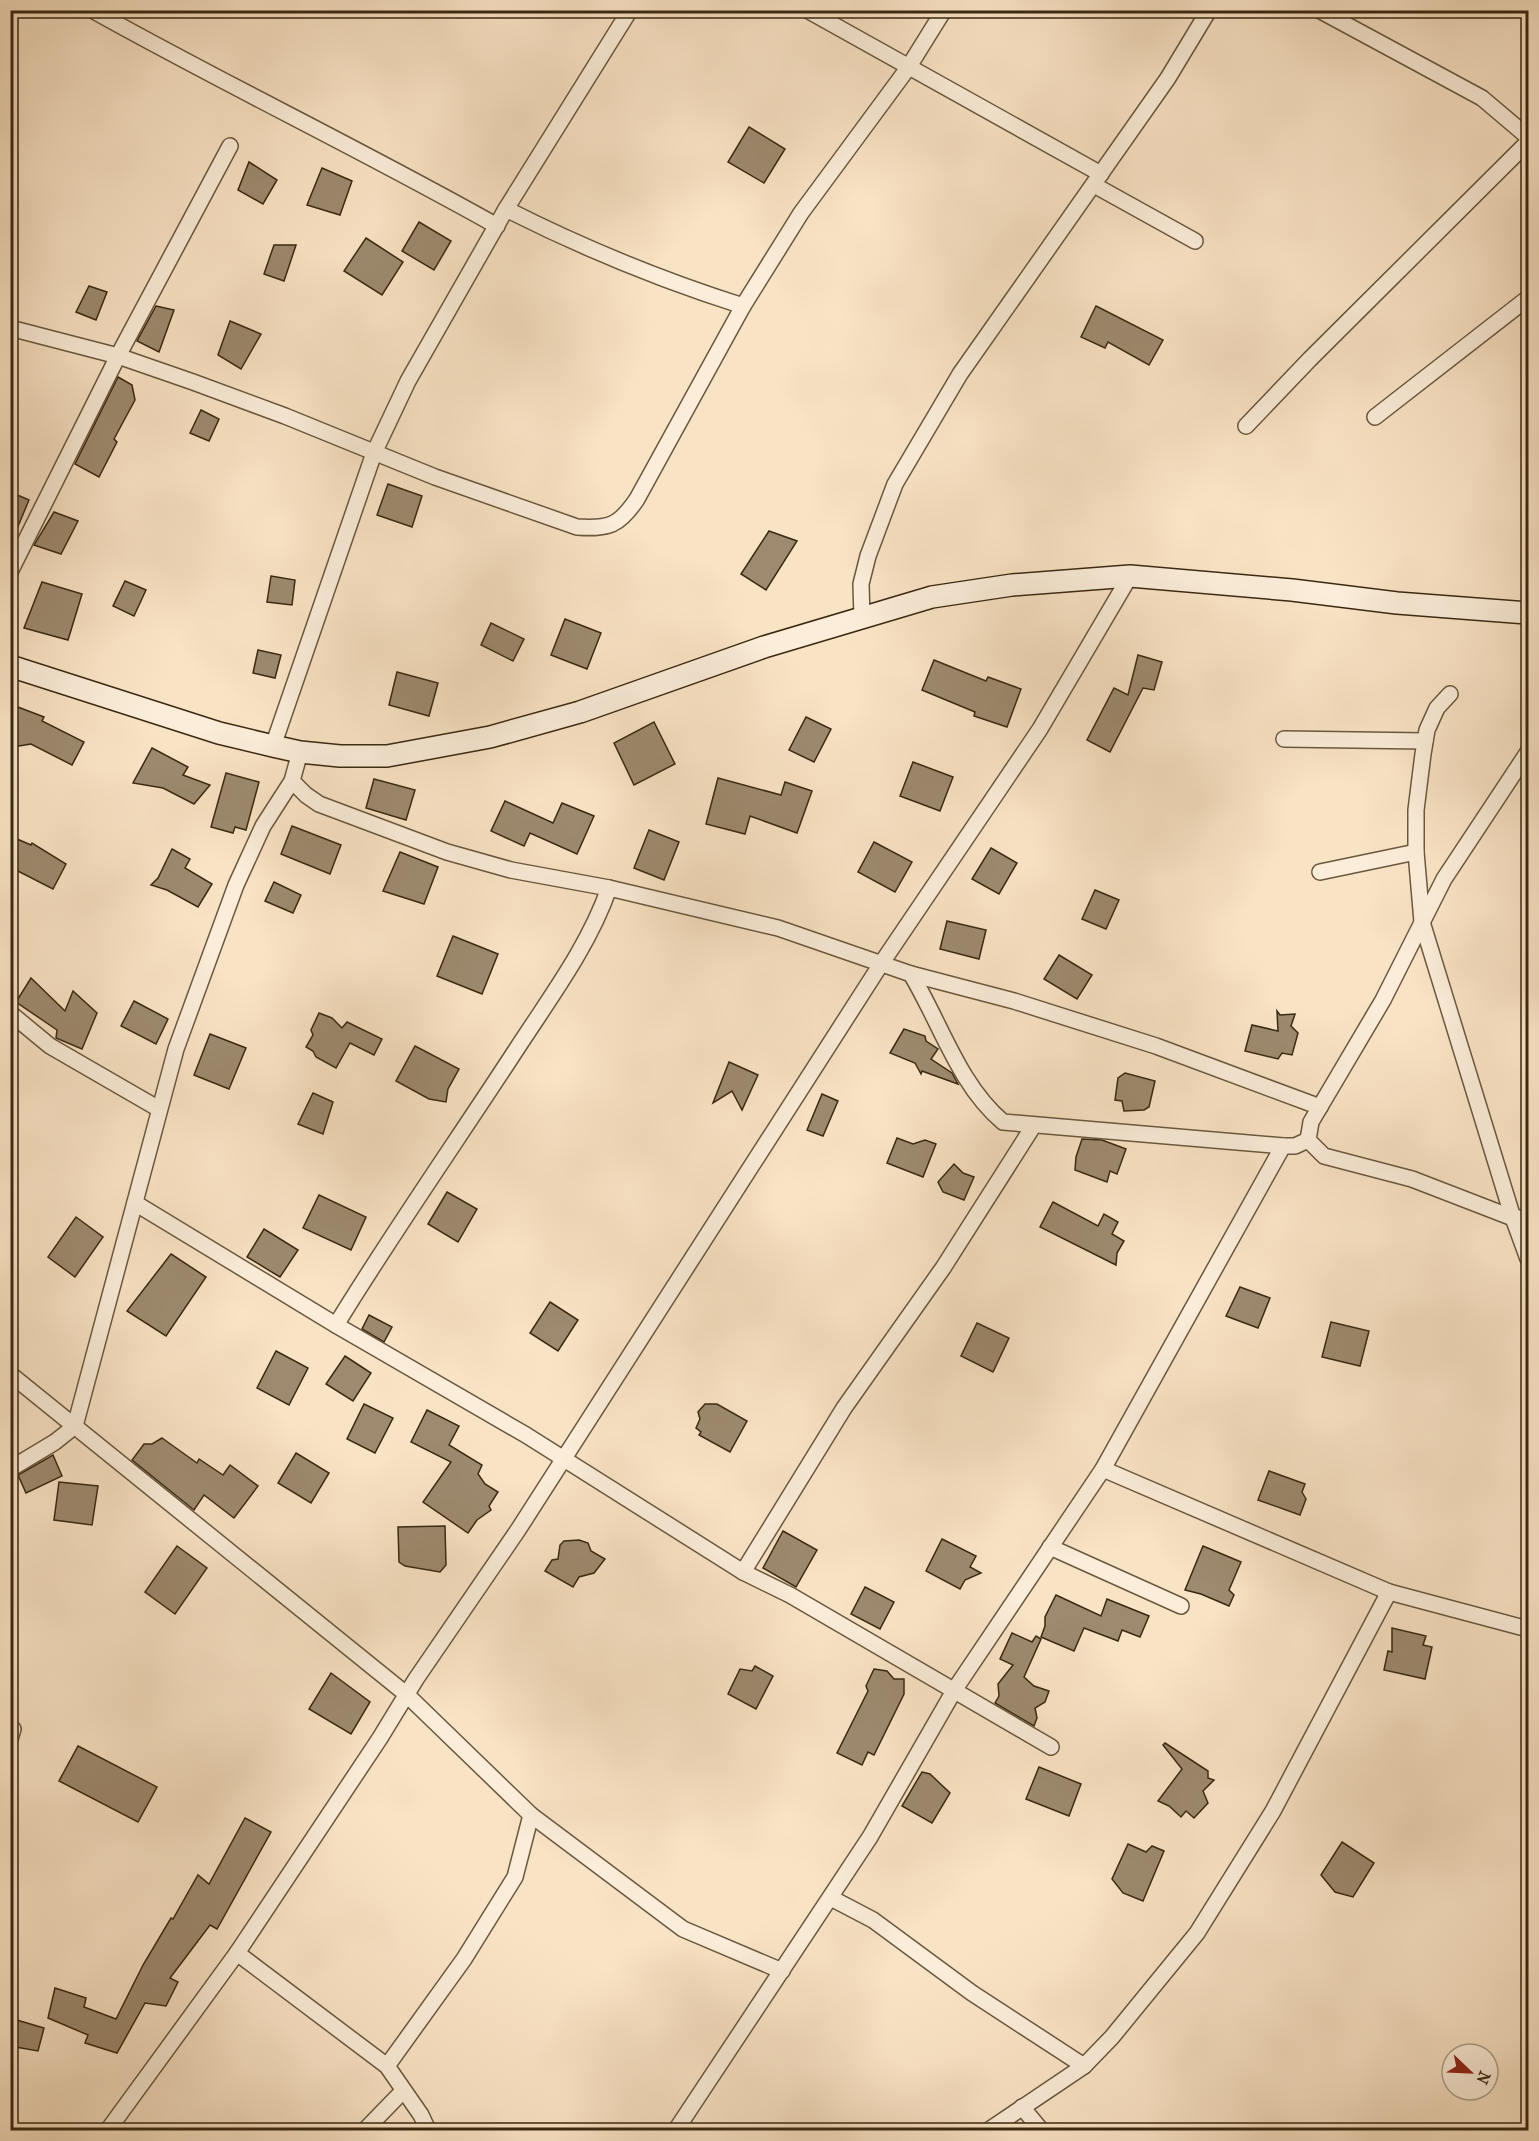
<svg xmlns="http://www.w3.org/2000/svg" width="1539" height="2141" viewBox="0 0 1539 2141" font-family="'IM FELL French Canon',serif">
<rect width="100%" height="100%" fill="#f9e3c5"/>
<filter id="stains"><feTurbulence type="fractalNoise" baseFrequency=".00333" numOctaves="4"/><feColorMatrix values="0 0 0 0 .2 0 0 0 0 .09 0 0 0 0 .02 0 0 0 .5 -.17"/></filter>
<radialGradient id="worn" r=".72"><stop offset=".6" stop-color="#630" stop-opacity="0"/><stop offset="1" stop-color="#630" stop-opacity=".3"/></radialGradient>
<!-- building -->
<g fill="#9d8a6f" stroke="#3a2911" stroke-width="1.5">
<polygon points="749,127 785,149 764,183 728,162"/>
<polygon points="249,162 277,180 263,204 238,190"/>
<polygon points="322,168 352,181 340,215 307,205"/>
<polygon points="419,222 451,241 434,270 402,251"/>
<polygon points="366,238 403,262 382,295 344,271"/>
<polygon points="274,245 296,245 284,281 264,274"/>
<polygon points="89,286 107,292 96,320 76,312"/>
<polygon points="156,306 174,310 159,352 137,341"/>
<polygon points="1096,306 1163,340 1149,365 1108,342 1105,348 1081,337"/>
<polygon points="230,321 261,334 241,369 218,355"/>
<polygon points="118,377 132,385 135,400 114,439 117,442 99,477 75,464"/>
<polygon points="201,410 219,419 209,441 190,433"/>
<polygon points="388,484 422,496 412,527 377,515"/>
<polygon points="10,492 29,500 11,543 10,543"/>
<polygon points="54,512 78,521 61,554 34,545"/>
<polygon points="769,531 797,541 766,590 741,574"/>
<polygon points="271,576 295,580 292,605 267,602"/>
<polygon points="125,581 146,590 134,616 113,606"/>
<polygon points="42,582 82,594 68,640 24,628"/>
<polygon points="565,619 601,633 587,669 551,655"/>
<polygon points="491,623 524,639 513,661 481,645"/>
<polygon points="258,650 281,655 275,678 253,673"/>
<polygon points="1138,655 1162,662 1154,690 1143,688 1110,752 1087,740 1114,688 1128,695"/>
<polygon points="934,660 986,681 988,677 1021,689 1007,727 974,716 975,712 922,690"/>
<polygon points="397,672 438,683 429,716 389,705"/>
<polygon points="10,704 44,717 42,721 84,742 72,765 31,744 19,746 10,743"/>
<polygon points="806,717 831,729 814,762 789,750"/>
<polygon points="654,722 675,764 634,785 614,743"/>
<polygon points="152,748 188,767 183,775 210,785 194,804 163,788 133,783"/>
<polygon points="913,762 953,777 940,811 900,796"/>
<polygon points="226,773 259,782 246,830 235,827 233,833 211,827"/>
<polygon points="718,778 781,795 785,782 812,791 797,833 750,816 745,834 706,824"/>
<polygon points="374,779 415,790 406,820 366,808"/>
<polygon points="505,801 553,823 562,803 594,816 577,854 530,833 524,846 491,831"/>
<polygon points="292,826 341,845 330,874 281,854"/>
<polygon points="649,830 679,842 664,880 634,868"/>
<polygon points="10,836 31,845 32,843 66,864 53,889 10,867"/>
<polygon points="874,842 912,862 895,892 858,872"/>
<polygon points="991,848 1017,863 999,894 972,879"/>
<polygon points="172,849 190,859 185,868 212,884 198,907 167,890 151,885 158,878"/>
<polygon points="400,852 438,867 424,904 383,891"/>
<polygon points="274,882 301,895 293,913 265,901"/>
<polygon points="1095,890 1119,900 1106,929 1082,919"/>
<polygon points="947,921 986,930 979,959 940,949"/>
<polygon points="453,936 498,954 482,994 437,976"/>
<polygon points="1059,955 1092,975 1077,999 1044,979"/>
<polygon points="31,978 65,1011 73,991 97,1013 82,1049 56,1038 57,1030 16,1002"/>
<polygon points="134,1001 168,1019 156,1044 121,1026"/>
<polygon points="1277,1011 1280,1015 1295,1014 1291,1026 1298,1033 1292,1055 1282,1053 1278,1059 1245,1051 1252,1025 1278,1031"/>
<polygon points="319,1013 332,1018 342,1028 347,1022 382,1039 374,1055 350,1043 336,1068 316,1057 313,1051 306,1047 313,1035 311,1030"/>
<polygon points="904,1029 925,1036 926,1041 938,1049 931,1059 952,1073 958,1084 922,1071 921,1074 915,1063 890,1053"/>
<polygon points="210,1034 246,1048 229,1089 194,1075"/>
<polygon points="415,1046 459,1069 448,1089 446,1102 429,1099 396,1081"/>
<polygon points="729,1062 758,1075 742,1110 732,1091 713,1103"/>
<polygon points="1125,1073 1155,1081 1149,1107 1144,1110 1124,1111 1122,1101 1115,1100 1118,1078"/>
<polygon points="313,1093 333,1102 323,1134 298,1124"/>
<polygon points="822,1094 838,1101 823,1136 807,1130"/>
<polygon points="897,1138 913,1144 925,1140 936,1144 923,1177 887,1163"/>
<polygon points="1082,1139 1102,1140 1126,1149 1117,1174 1110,1171 1107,1182 1075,1170 1076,1157"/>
<polygon points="954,1164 963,1173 974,1177 964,1200 943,1192 938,1182"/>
<polygon points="447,1192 477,1209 458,1242 428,1224"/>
<polygon points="319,1195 366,1217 351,1250 303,1228"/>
<polygon points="1053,1202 1098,1226 1104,1214 1118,1222 1112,1234 1124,1241 1117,1253 1116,1265 1040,1227"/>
<polygon points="76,1217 103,1237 75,1277 48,1257"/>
<polygon points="264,1229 298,1250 280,1277 247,1257"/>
<polygon points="171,1254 206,1277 166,1336 127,1311"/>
<polygon points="1240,1287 1270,1298 1258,1328 1226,1316"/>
<polygon points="550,1302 578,1320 558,1351 530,1333"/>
<polygon points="369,1315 392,1327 384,1342 362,1329"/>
<polygon points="1331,1322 1369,1331 1360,1366 1322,1357"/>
<polygon points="977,1323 1009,1338 993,1372 961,1356"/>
<polygon points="276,1351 308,1368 289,1405 257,1388"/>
<polygon points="345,1356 371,1373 353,1401 326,1384"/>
<polygon points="364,1404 393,1418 375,1453 347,1439"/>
<polygon points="705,1404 717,1404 747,1421 730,1452 699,1435 701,1432 696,1428 700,1419 698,1412"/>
<polygon points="427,1410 459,1426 449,1445 482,1465 478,1474 485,1484 498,1492 489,1506 491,1510 477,1520 468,1533 423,1502 451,1462 411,1442"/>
<polygon points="162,1438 197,1463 199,1459 223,1475 230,1465 258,1486 234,1518 204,1495 194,1510 132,1460 144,1444 152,1444"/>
<polygon points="296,1453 329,1473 311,1503 278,1483"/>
<polygon points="53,1455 62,1476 26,1493 18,1475"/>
<polygon points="1269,1471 1305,1484 1302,1492 1306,1499 1300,1515 1258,1500"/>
<polygon points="59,1482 98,1486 92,1525 54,1520"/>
<polygon points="445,1526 446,1565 440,1572 405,1566 399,1562 398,1527"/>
<polygon points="783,1531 817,1550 796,1587 763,1568"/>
<polygon points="942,1539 976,1556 970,1567 981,1573 965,1580 960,1589 926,1571"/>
<polygon points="579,1540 588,1543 591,1551 605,1559 594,1573 579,1577 573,1587 545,1571 552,1560 558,1559 560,1545 564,1541"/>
<polygon points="177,1546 207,1568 175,1614 145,1592"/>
<polygon points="1203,1546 1241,1562 1229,1590 1234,1595 1229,1606 1201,1594 1185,1590"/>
<polygon points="865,1587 894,1602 880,1629 851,1614"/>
<polygon points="1056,1595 1101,1616 1107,1599 1149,1616 1140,1637 1122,1630 1118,1641 1084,1628 1074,1651 1041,1637 1045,1626 1045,1617"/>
<polygon points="1392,1628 1426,1636 1423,1645 1432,1647 1425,1679 1384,1670 1388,1651 1392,1652"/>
<polygon points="1012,1633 1032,1642 1036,1636 1041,1639 1024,1677 1034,1686 1049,1691 1045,1702 1035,1708 1037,1718 1034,1726 995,1703 999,1696 998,1684 1013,1665 1000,1659"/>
<polygon points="755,1666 773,1676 756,1709 728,1694 740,1669 752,1671"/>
<polygon points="874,1669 887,1671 894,1679 904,1679 904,1694 874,1755 868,1752 862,1765 837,1753 868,1691 866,1686"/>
<polygon points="331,1673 370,1702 351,1734 309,1709"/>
<polygon points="1165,1743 1208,1771 1208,1778 1214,1780 1203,1791 1208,1803 1194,1818 1186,1811 1181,1817 1169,1806 1158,1801 1182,1769 1163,1745"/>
<polygon points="78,1746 157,1787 138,1822 59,1781"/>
<polygon points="1039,1767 1081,1784 1069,1816 1026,1799"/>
<polygon points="922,1772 930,1774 950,1793 932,1823 902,1806"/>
<polygon points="245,1818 271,1832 217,1929 210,1925 170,1978 178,1982 166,2006 145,2003 117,2053 85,2043 88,2035 48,2018 55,1988 86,1998 84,2007 116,2019 143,1965 171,1918 173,1919 198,1875 209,1884"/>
<polygon points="1342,1842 1374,1863 1353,1897 1335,1892 1321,1875"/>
<polygon points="1128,1844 1146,1852 1152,1846 1164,1851 1143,1901 1123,1893 1112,1879"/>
<polygon points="10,2018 44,2028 38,2051 10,2046"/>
</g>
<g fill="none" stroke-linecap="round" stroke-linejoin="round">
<defs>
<g id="minor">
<path d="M92,10C226,85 364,151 497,226"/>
<polyline points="807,10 1101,174"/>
<polyline points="1319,10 1482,98 1528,137"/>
<polyline points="1094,185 1195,241"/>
<path d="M506,209C583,248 661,280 743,306L801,213L908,68L944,10"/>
<path d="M10,328L118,356L193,382L285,416L435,477L577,527C609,529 619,526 637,499L743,306"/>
<polyline points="1375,417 1528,298"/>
<polyline points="1246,426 1310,359 1528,142"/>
<polyline points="10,572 118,356 230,146"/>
<polyline points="862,618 861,584 868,556 895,484 960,374 1168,78 1209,10"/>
<polyline points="1450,694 1437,708 1427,730 1423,754 1416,810 1416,852 1422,922 1513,1218 1528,1259"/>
<polyline points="1284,739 1425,741"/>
<polyline points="273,746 374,453 408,381 506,209 630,10"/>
<polyline points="1528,752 1444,879 1383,1000 1311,1122 1308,1140 1324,1156 1412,1179 1513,1218 1528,1218"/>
<polyline points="292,781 306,795 319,804 447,852 511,870 609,888 778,928 911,974 1014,1001 1156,1046 1320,1107"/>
<polyline points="1320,872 1416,852"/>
<path d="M911,974C941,1024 959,1085 1003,1122L1283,1146H1295L1308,1140"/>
<polyline points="10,1013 50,1046 159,1109"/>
<polyline points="135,1203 336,1325 526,1435 743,1572 790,1595 1051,1747"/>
<path d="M336,1325C393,1232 456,1142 516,1050C549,999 589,946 609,888"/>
<polyline points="10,1374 406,1694 531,1815 683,1929 782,1971"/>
<polyline points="10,1469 55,1442 75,1426 176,1049 236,885 263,826 292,781 300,752"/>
<polyline points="1103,1469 1389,1592 1528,1629"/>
<polyline points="1050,1547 1181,1606"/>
<polyline points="743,1572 844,1408 943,1268 1034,1125"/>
<polyline points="10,1739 13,1729"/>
<polyline points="831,1898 873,1920 972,1993 1084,2066"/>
<polyline points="237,1953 387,2066 421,2115 428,2130"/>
<polyline points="387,2066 464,1959 515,1877 531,1815"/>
<polyline points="1022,2107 1041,2130"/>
<polyline points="108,2130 237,1953 380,1738 416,1679 518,1530 881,964 1040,729 1130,576"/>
<polyline points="365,2130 403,2091"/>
<polyline points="676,2130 870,1837 955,1689 1103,1469 1283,1146"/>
<polyline points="989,2130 1084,2066 1112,2037 1197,1933 1273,1811 1389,1592"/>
</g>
<polyline id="secondary" points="10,666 219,733 273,746 300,752 340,756 387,756 490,737 580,712 764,647 932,597 1012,585 1130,576 1292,590 1397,603 1528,613"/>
</defs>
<!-- minor casing -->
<use href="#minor" stroke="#6a583e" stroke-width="18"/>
<!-- secondary casing -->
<use href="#secondary" stroke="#3a2911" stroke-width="24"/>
<!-- minor -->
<use href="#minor" stroke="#fbedd9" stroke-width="15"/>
<!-- secondary -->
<use href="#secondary" stroke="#fbedd9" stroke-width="21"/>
</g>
<!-- margin -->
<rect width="1539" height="2141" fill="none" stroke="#f9e3c5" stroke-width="36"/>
<rect x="12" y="12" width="1515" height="2117" fill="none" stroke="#3a2911" stroke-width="3"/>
<rect x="18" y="18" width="1503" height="2105" fill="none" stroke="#3a2911" stroke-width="1.5"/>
<!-- north arrow -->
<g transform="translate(1470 2072) rotate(113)"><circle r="28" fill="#fbedd9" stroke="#ae9f89" stroke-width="1.5"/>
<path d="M0-4.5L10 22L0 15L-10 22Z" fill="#8f2418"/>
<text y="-9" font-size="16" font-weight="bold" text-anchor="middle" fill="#3a2911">N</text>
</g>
<rect width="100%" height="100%" filter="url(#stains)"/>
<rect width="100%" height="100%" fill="url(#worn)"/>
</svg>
